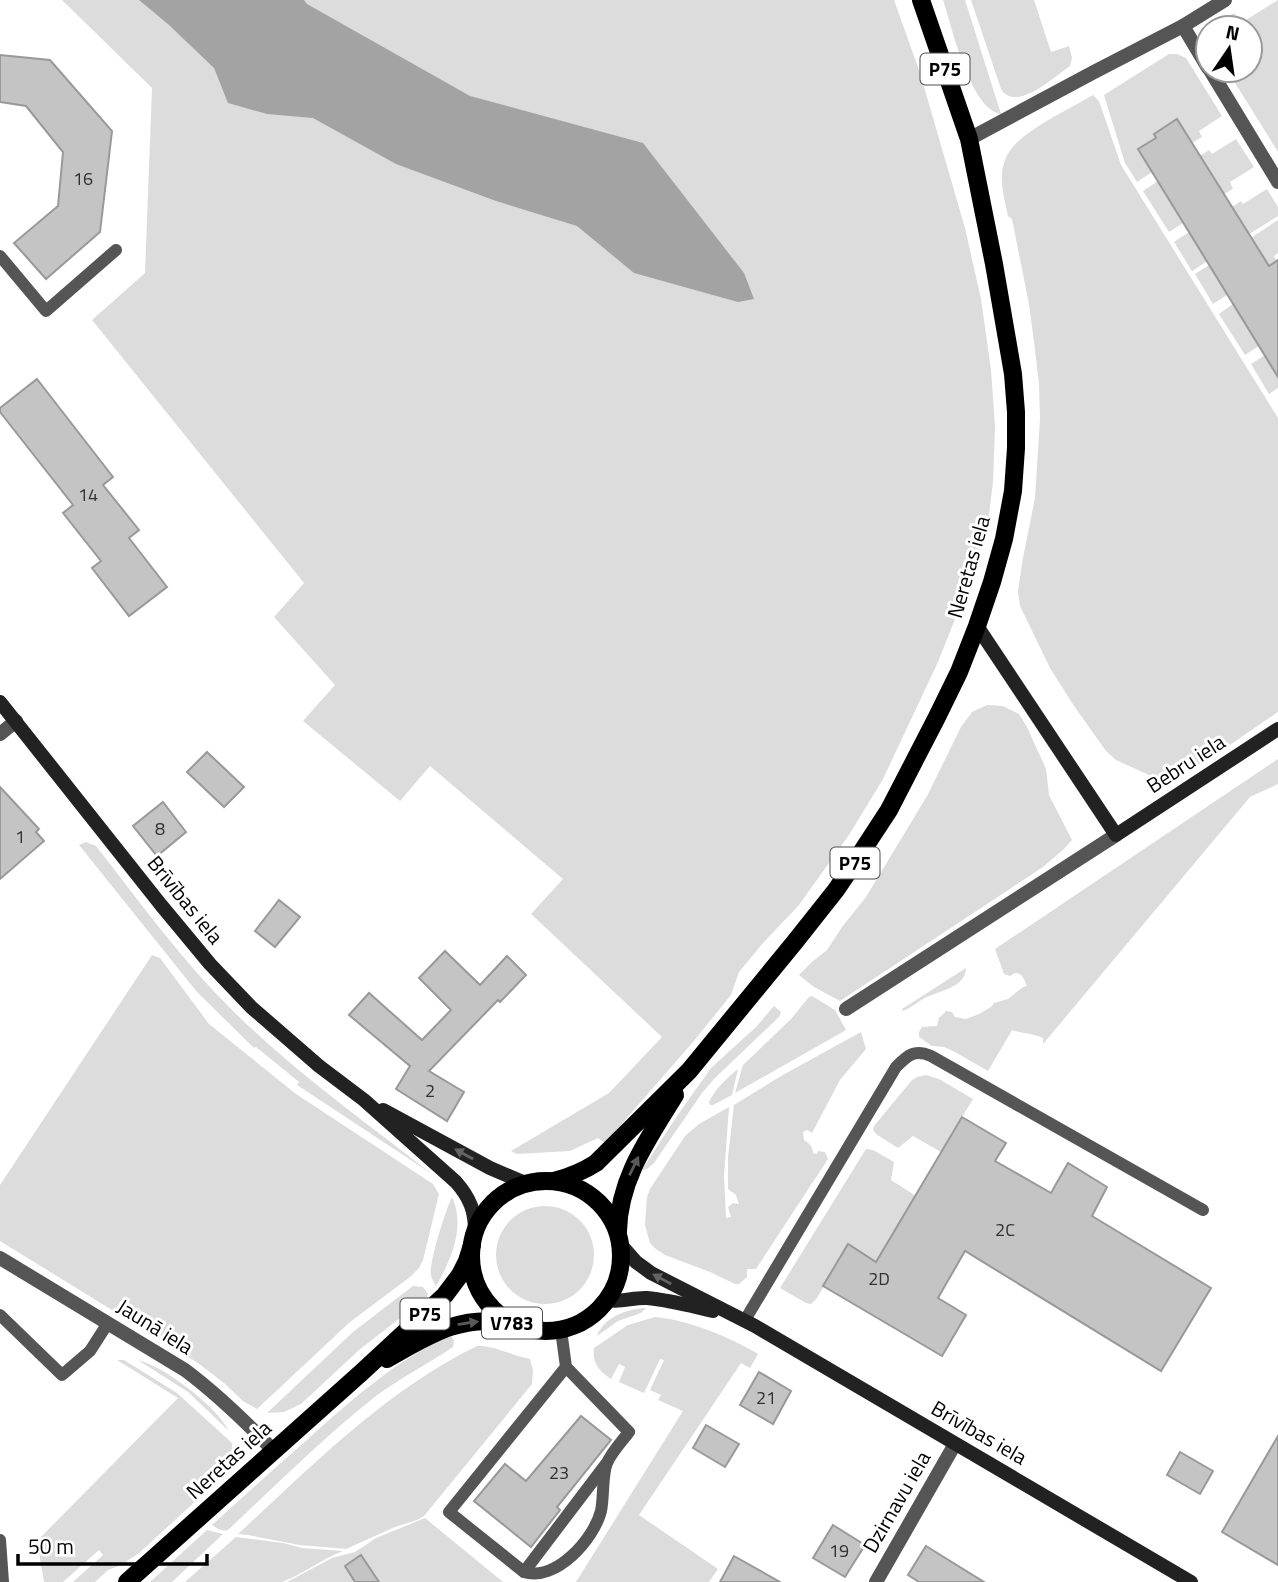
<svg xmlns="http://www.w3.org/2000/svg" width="1278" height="1582" viewBox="0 0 1278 1582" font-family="'Titillium Web',sans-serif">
<rect width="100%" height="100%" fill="#fff"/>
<!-- green -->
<g fill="#dcdcdc">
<polygon points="62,0 894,0 920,73 965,228 981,299 991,370 995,427 993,482 988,523 974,571 938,662 883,779 849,835 799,905 763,943 739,972 731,995 693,1042 605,1143 598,1138 570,1151 517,1154 511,1151 609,1093 662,1037 531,914 563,879 430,766 400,801 303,721 335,685 274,617 304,583 92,320 145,273 152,88"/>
<path d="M943,0H965L1001,114C970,109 952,27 943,0Z"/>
<path d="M971,0H1034L1051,52L1069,46L1072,58L1070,66C1054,77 1016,113 1001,89Z"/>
<polygon points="1278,0 1278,152 1227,70 1250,70 1250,28 1210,28 1234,13 1241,23"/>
<polygon points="1169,54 1177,54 1186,58 1222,116 1199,131 1202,137 1192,143 1177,119 1154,133 1156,138 1138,150 1152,172 1137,182 1125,163 1104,95"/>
<path d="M1093,95L1099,101L1121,165L1278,418V712L1208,760L1190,769L1173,775L1161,777L1149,775L1116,760L1106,751L1074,706L1050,668L1020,606L1018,591L1023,558L1035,498L1040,419L1039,383L1034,342L1029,304L1012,219L1008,216C1005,202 1001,187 1002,173C1003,164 1006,155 1012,148C1027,129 1071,108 1093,95Z"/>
<polygon points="1236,139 1254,167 1230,182 1233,189 1224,194 1200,156 1209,150 1212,154"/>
<polygon points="1158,181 1183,223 1169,232 1143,191"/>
<polygon points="1267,189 1278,207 1278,216 1235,243 1232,207 1241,201 1243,204"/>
<polygon points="1278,220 1278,253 1274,256 1277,261 1269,266 1237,247"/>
<polygon points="1189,232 1212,258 1192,271 1174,242"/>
<polygon points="1214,262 1214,273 1227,295 1213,304 1195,274"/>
<polygon points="1233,304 1259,346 1245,355 1219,314"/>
<polygon points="1265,355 1278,377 1278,388 1269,394 1251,364"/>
<polygon points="987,705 1003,706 1019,714 1027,727 1046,769 1049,795 1072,840 1064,849 1043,867 840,1001 814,987 799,975 813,961 827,950 842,927 866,897 927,796 961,727 972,712"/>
<path d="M1278,759V784L1250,797L1043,1044V1038C1032,1033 1023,1034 1012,1030L988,1071L955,1052L944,1047L932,1046L919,1037V1032L922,1027L937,1026L939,1018L946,1011L952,1012L955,1017L966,1019L979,1014L991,1007L994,1003L1008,999L1023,987L1027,986C1024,980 1023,973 1015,973L1010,976L1004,974L995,949Z"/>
<path d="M86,842L96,846C140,902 182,961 233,1011C294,1071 364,1121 432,1174L297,1085L299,1082L256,1047L254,1048L197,992L79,845Z"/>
<polygon points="152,955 160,958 209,1024 296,1094 433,1184 439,1194 423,1260 419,1268 410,1277 350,1322 257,1409 243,1401 224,1383 198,1363 0,1241 0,1185"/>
<path d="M966,968C966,988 937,991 923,999C916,1003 910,1008 903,1011L902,1009Z"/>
<polygon points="812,996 835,1010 846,1030 735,1093 743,1065 791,1019 809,997"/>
<polygon points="774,1006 781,1012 779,1017 715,1078 702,1093 654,1163 647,1169 642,1170 677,1116 711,1068 756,1027"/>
<path d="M861,1032L866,1049L840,1080L812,1133L807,1130L803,1132L804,1140C809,1143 813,1147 813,1153L817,1154L818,1151L825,1152L828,1159L756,1269H747V1277L739,1284H735L710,1272L665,1255L656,1249L650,1243L645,1225L647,1197L650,1189L685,1136L699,1124L729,1107L724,1176L726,1218L731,1217L728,1207L733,1203L739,1204L736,1195L728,1189V1157L734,1105L781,1076Z"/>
<path d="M738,1069L732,1095L713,1105H710L709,1102C715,1089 727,1078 738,1069Z"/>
<polygon points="926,1075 939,1079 973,1099 941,1152 913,1136 898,1148 876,1134 873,1130 874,1126 912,1080 917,1077"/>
<polygon points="866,1149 873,1150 894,1162 891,1180 916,1196 876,1262 848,1245 817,1298 811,1304 806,1303 780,1288"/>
<path d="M452,1197C466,1227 451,1260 436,1286C435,1283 432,1280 431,1276C428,1265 446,1209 452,1197Z"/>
<circle cx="545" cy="1255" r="49"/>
<polygon points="413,1286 423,1287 428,1294 427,1297 359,1350 301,1404 284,1412 267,1413 353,1332"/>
<path d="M646,1308L641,1313L618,1321L597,1336C604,1317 627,1309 646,1308Z"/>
<path d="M655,1317C688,1320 730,1337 758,1354L750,1368L741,1363L639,1515L718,1569L709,1582H576L683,1411L658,1400L661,1395L650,1390L664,1360L660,1359L644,1393L619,1382L625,1367L619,1364L611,1379C599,1371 592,1363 594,1348L628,1325Z"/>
<path d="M450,1335L454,1340L453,1347C428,1364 400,1378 376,1396C324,1437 276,1485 228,1530C222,1532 217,1528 212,1525C244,1496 276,1467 308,1439C352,1399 397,1360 450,1335Z"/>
<path d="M477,1346C495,1345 512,1356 530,1359L533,1370L532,1384L424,1516L417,1520L395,1527L346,1549L300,1545L248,1535L238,1534C312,1466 385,1391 477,1346Z"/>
<path d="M117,1360H124L177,1393L232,1443C234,1457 229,1468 221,1478L139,1553L121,1565L108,1570L95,1582H73L103,1555L99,1550L63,1582H44L37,1541L178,1398Z"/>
<path d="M138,1360C165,1367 216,1406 229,1431L188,1392Z"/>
<polygon points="425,1518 503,1582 287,1582 332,1558 355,1552 376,1538"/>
<polygon points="207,1530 223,1534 172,1582 150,1582"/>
<path d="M236,1537L283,1543L302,1548L343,1551C322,1559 303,1574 282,1582H185Z"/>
</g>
<!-- water -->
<polygon fill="#a3a3a3" points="139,0 304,0 307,4 470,96 643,143 744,273 754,299 738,302 634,273 577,226 496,201 396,164 313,118 267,114 228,103 214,68 169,25"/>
<!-- building -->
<g fill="#c4c4c4" stroke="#999" stroke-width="2">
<polygon points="0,55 50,60 112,131 100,232 46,279 14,243 58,206 63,152 26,106 0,102"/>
<polygon points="1177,119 1269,266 1278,260 1278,377 1138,149 1156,138 1154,134"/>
<polygon points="37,379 113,477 103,485 139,530 129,538 167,587 129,616 92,568 101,561 63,513 73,505 0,412 0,408"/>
<polygon points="207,752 244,787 224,807 187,772"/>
<polygon points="0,787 39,829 36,832 44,841 0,879"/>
<polygon points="163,802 186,832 157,856 133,826"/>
<polygon points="279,900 300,917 275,947 255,931"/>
<polygon points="445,951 480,985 507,956 526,975 500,1002 498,1000 429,1071 464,1092 447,1121 396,1089 410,1066 349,1015 369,993 422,1040 451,1010 419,978"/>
<polygon points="962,1117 1006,1143 995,1161 1051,1193 1068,1163 1107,1187 1092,1216 1211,1288 1161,1371 965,1251 938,1298 966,1315 942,1356 823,1286 848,1244 876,1262"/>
<polygon points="759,1372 791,1391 773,1424 740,1405"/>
<polygon points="581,1416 611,1440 557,1507 560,1510 531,1547 474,1501 505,1464 526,1481"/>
<polygon points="706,1425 739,1444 725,1467 693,1448"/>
<polygon points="1278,1436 1278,1565 1222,1532"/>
<polygon points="1180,1452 1213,1471 1200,1494 1167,1475"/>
<polygon points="833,1525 865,1545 845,1577 813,1558"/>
<polygon points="926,1546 984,1582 919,1582 908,1575"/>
<polygon points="361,1555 379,1582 355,1582 345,1566"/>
<polygon points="734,1556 780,1582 720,1582"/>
</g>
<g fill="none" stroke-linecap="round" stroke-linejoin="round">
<!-- lane -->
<g stroke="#555" stroke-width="12">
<polyline points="0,256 46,311 116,250"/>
<polyline points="0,1315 62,1375 90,1351 108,1323"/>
<path d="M745,1320L896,1067C908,1055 914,1049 931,1056L1203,1210"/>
<path d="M561,1330L566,1367L449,1512L524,1572C556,1582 594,1539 601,1511C604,1497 602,1474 607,1463C611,1453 623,1440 629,1432L566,1367"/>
<polyline points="0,1540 3,1582"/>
<polyline points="524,1572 606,1464"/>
</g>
<!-- street -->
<g stroke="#555" stroke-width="14">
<polyline points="1183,26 1208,68"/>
<polyline points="1210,70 1278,182"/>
<polyline points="969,139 1094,72 1183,26 1225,0"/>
<polyline points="0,734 16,721"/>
<polyline points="846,1009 1116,835"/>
<path d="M0,1258L185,1370C217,1394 245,1421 273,1450"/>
<polyline points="876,1582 955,1444"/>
</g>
<!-- secondary -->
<g stroke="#222" stroke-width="14">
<polyline points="977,626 1116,835 1278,729"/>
<path d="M0,702L161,905L210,964L251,1007L319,1066L364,1100L456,1182C470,1198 475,1211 475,1231"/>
<polyline points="383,1110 490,1168 525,1183"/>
<polyline points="621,1245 636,1262 651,1273 755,1326 1191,1582"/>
<path d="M608,1300C620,1303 634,1297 647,1298C670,1300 691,1306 713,1311"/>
</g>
<!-- primary -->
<g stroke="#000" stroke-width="18">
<circle cx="546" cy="1256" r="75"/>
<path d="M554,1181C569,1177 582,1172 596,1163L689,1071L794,943L836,890L855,862L889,810L937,717L959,672L977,626L992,582L1004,539L1013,491L1016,448V412L1013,374L994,264L969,139L921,0"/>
<path d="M618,1231C619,1179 648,1139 675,1095"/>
<path d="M387,1359C428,1336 461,1313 511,1324"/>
<polyline points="127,1582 362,1372 445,1295 460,1275 467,1261 472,1245"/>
</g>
</g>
<!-- one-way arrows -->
<defs><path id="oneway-solid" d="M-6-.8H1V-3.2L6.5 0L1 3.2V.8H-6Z" transform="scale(1.75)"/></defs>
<g fill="#646464">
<use href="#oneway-solid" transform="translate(464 1154) rotate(-151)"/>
<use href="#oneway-solid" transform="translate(662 1279) rotate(-152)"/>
</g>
<g fill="#595959">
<use href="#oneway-solid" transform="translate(634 1166) rotate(-64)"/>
<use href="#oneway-solid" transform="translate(468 1323) rotate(-9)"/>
</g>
<g text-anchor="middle" stroke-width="6" stroke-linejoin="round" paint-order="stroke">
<!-- number labels -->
<g font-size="18" fill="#313131">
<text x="83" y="185">16</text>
<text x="88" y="501">14</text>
<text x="160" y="835">8</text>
<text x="20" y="843">1</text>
<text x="430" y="1097">2</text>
<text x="1005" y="1236">2C</text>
<text x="879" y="1285">2D</text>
<text x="766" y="1404">21</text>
<text x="559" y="1479">23</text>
<text x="839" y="1557">19</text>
</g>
<!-- shield labels -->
<g fill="#fff" stroke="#4c4c4c" stroke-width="2">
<rect x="920.5" y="53.5" width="49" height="31" rx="5"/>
<rect x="830.5" y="847.5" width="49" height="31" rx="5"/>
<rect x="400.5" y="1298.5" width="49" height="31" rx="5"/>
<rect x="482" y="1307.5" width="60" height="31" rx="5"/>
</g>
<g font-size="19" font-weight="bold" fill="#000">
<text x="945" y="76">P75</text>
<text x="855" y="870">P75</text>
<text x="425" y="1321">P75</text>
<text x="512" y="1330">V783</text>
</g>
<!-- street labels -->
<g font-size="21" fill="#000" stroke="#fff">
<text transform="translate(969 567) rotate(-74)" y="7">Neretas iela</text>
<text transform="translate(1186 764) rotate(-33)" y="7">Bebru iela</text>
<text transform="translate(185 900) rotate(51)" y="7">Brīvības iela</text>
<text transform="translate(155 1327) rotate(32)" y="7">Jaunā iela</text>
<text transform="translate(979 1433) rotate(30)" y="7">Brīvības iela</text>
<text transform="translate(229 1460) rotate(-42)" y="7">Neretas iela</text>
<text transform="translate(897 1502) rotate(-60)" y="7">Dzirnavu iela</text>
</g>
</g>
<!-- north arrow -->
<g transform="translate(1229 49) rotate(13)"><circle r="33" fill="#ffffff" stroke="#999999" stroke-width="2"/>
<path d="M0-5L12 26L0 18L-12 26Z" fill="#000000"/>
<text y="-10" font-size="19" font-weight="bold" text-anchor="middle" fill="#000000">N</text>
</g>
<!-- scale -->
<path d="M18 1554v10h189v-10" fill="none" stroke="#000000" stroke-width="3.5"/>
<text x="28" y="1554" font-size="21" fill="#000000" stroke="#ffffff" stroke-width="5" paint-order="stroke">50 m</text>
</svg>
